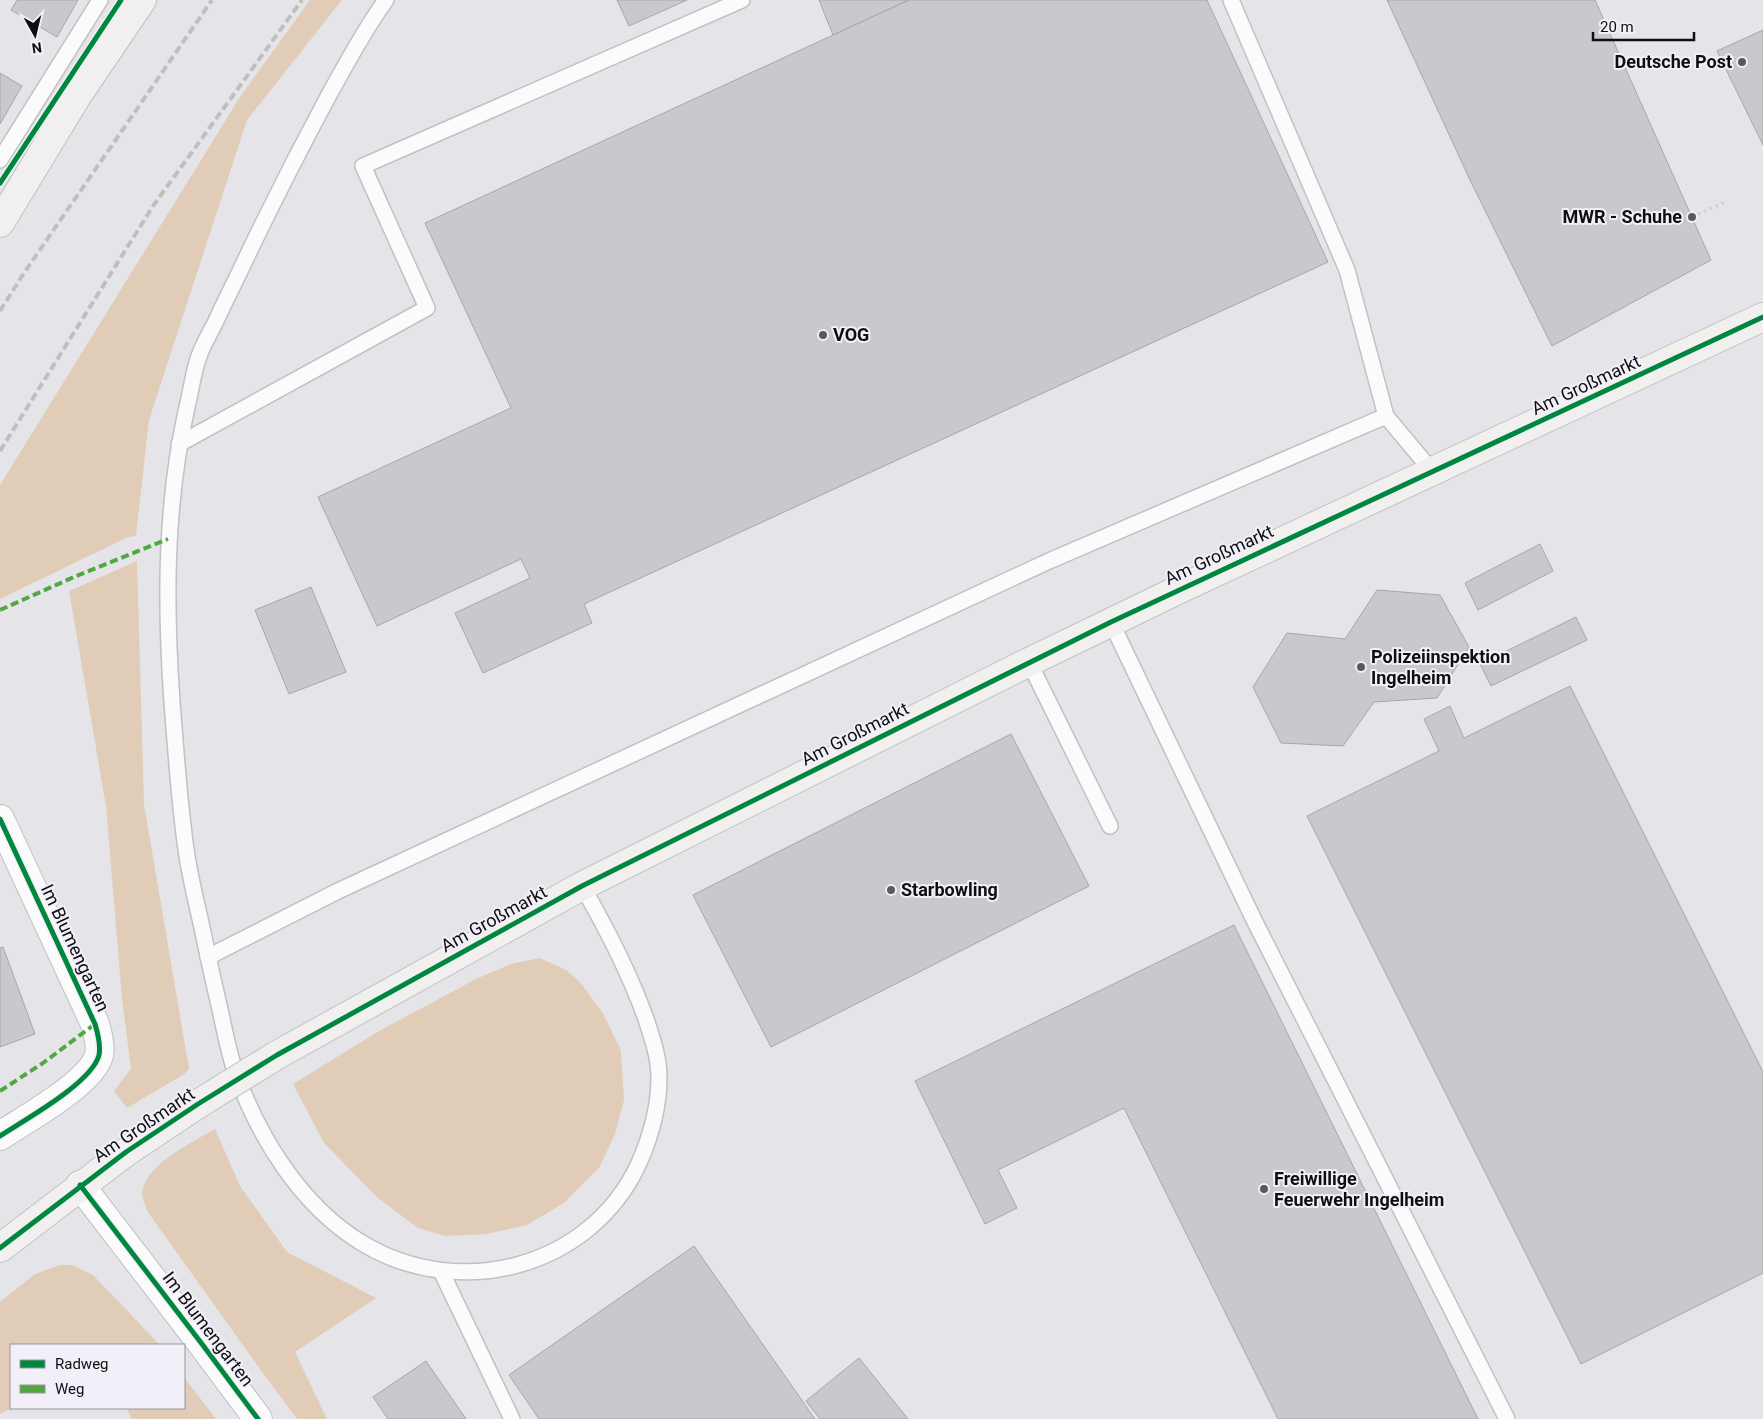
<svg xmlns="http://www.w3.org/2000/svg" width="1763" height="1419" viewBox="0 0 1763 1419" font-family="Roboto,sans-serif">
<rect width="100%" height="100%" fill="#e5e4e9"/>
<!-- green -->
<g fill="#e1cdb7">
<polygon points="310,0 342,0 247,120 149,420 136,536 128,537 0,599 0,485 240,97"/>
<polygon points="137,561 144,804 189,1069 183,1075 127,1108 114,1091 131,1069 122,999 106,806 69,591"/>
<polygon points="540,958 566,970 580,982 604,1015 621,1051 624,1100 615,1134 599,1168 564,1203 527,1225 486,1234 445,1236 418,1228 378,1198 324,1143 293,1084 379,1031 476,979 511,964"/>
<path d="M215,1129L240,1186L287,1252L376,1298L295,1352L327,1419H297L262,1372L147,1211C146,1206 143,1200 142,1196C141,1166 193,1142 215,1129Z"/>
<polygon points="60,1265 72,1265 93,1275 160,1345 11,1345 12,1408 0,1414 0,1302 35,1274"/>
<polygon points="184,1377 216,1419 132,1419 126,1408 184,1408"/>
</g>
<!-- building -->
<g fill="#c9c8cc" stroke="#a7a6aa">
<polygon points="17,0 78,0 57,37 11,10"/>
<polygon points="617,0 687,0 629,26"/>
<polygon points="819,0 909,0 833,35"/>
<polygon points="909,0 1207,0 1328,262 584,604 592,623 483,673 455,613 530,578 521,559 377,626 318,497 511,408 425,223"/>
<polygon points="1387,0 1595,0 1711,260 1552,346 1470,180"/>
<polygon points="1763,30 1763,145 1717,51"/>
<polygon points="0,73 22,86 0,124"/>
<polygon points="1540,544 1553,571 1478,610 1465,583"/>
<polygon points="311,587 346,672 289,694 255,610"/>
<polygon points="1377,590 1440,595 1469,647 1437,698 1374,702 1343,746 1281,743 1253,687 1287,633 1345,639"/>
<polygon points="1576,617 1587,640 1491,686 1480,664"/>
<polygon points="1570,686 1763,1072 1763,1273 1581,1364 1307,816 1439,751 1424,719 1450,706 1464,738"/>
<polygon points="1011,734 1089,886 771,1047 693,895"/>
<polygon points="1234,925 1478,1419 1278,1419 1124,1108 998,1170 1017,1208 985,1224 915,1081"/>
<polygon points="3,947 35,1034 0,1047 0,948"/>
<polygon points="694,1246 815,1419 539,1419 509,1375"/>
<polygon points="859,1358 908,1419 820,1419 806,1401"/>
<polygon points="426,1361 466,1419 388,1419 373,1397"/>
</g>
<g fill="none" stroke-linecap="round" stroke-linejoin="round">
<defs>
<g id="service">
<path d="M386,0C364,30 348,61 330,93C302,145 275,198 249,252C238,276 226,299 215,323C209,335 202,346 198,359C193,374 191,391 187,407C165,505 165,602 172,702C176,751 179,801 186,849C190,879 198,908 204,937C209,962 215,988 221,1014C225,1033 229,1053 235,1071C259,1138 301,1206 362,1243C459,1302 591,1268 639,1163C651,1136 659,1107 659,1077C659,1057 652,1038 646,1019C629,972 607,929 582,886"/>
<polyline points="1231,0 1347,270 1386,416 1432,471"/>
<polyline points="0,160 100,0"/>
<polyline points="179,444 427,308 363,166 742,0"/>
<polyline points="1111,622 1254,920 1507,1419"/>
<polyline points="1029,662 1110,826"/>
<polyline points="208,957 338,891 1049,561 1386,416"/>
<polyline points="441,1271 512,1419"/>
</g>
<g id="minor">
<path d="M0,819L95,1024C98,1034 101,1045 99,1055C92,1083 24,1120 0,1136"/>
<polyline points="80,1185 202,1344 258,1419"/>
</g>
<g id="secondary">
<polyline points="0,223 77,96 142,0"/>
<polyline points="277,1055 582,886 1029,662 1182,588 1763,317"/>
<polyline points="0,1248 126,1152 198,1104"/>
</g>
</defs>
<!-- service casing -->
<use href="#service" stroke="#c1c1c4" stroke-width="18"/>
<!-- minor casing -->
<use href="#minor" stroke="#c1c1c4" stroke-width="30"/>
<!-- secondary casing -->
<use href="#secondary" stroke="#c1c1c4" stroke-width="30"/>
<!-- path -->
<polyline stroke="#cfcfd0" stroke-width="3" stroke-dasharray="2.5 4" stroke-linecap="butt" points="1692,217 1725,202"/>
<!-- service -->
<use href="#service" stroke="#fbfbfc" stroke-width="15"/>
<!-- minor -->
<use href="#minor" stroke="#fbfbfc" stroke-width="28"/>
<!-- secondary -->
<use href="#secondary" stroke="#f2f0ef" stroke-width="28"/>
<!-- rail -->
<g stroke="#c0bfc0" stroke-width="4" stroke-dasharray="8 4" stroke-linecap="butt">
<polyline points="0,311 24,273 212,0"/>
<polyline points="0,451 153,206 302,0"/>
</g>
<defs>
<polyline id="secondary-bridge" points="198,1104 277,1055"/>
</defs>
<!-- secondary-bridge casing -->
<use href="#secondary-bridge" stroke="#c1c1c4" stroke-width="30" stroke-linecap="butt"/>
<!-- secondary-bridge -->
<use href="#secondary-bridge" stroke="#f2f0ef" stroke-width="28"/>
<!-- quiet -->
<g stroke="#51a842" stroke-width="4" stroke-dasharray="8 4" stroke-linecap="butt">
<polyline points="0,610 74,577 168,539"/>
<polyline points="0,1091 43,1063 95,1024"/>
</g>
<defs>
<g id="cycleway">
<polyline points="0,183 121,0"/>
<path d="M0,819L95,1024C98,1034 101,1045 99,1055C92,1083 24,1120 0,1136"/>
<polyline points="80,1185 202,1344 258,1419"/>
<polyline points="0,1248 126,1152 198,1104 277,1055 582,886 1111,622 1763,317"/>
</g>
</defs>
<!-- cycleway casing -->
<use href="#cycleway" stroke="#f2eff8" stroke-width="8"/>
<!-- cycleway -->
<use href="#cycleway" stroke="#00873e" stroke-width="5"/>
</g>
<!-- markers -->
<g fill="#5a595d" stroke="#f2eff8" stroke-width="2">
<circle cx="1742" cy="62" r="5"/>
<circle cx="1692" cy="217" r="5"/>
<circle cx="823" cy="335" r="5"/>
<circle cx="1361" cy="667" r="5"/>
<circle cx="891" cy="890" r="5"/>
<circle cx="1264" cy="1189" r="5"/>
</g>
<g text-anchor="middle" stroke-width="4" stroke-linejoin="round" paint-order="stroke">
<!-- poi labels -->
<g font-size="18" font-weight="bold" fill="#0f0e11" stroke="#f2eff8" text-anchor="start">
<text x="1732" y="68" text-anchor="end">Deutsche Post</text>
<text x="1682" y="223" text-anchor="end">MWR - Schuhe</text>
<text x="833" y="341">VOG</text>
<text x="1371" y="663">Polizeiinspektion<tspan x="1371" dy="21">Ingelheim</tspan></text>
<text x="901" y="896">Starbowling</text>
<text x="1274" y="1185">Freiwillige<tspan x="1274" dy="21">Feuerwehr Ingelheim</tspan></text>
</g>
<!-- street labels -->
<g font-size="18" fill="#0f0e11" stroke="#f2eff8">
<text transform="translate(1586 385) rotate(-25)" y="6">Am Großmarkt</text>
<text transform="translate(1219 555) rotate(-25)" y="6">Am Großmarkt</text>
<text transform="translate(855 734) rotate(-27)" y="6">Am Großmarkt</text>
<text transform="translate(494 919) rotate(-29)" y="6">Am Großmarkt</text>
<text transform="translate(75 948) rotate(65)" y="6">Im Blumengarten</text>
<text transform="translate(144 1125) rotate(-34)" y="6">Am Großmarkt</text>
<text transform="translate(208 1329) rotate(53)" y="6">Im Blumengarten</text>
</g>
</g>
<!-- legend -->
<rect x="10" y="1344" width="175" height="65" fill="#f2eff8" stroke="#97959c"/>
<rect x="20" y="1360" width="25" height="8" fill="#00873e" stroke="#97959c"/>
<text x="55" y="1369" font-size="15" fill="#0f0e11">Radweg</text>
<rect x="20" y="1385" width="25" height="8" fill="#51a842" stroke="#97959c"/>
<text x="55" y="1394" font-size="15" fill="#0f0e11">Weg</text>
<!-- north arrow -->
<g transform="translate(35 35) rotate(172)" stroke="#f2eff8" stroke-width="4" paint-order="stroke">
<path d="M0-4L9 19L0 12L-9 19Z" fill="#0f0e11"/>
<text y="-8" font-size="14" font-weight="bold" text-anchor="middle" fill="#0f0e11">N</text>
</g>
<!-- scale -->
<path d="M1593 32v8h101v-8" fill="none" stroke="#0f0e11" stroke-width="2.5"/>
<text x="1600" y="32" font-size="15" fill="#0f0e11" stroke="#f2eff8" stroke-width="4" paint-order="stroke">20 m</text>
</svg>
